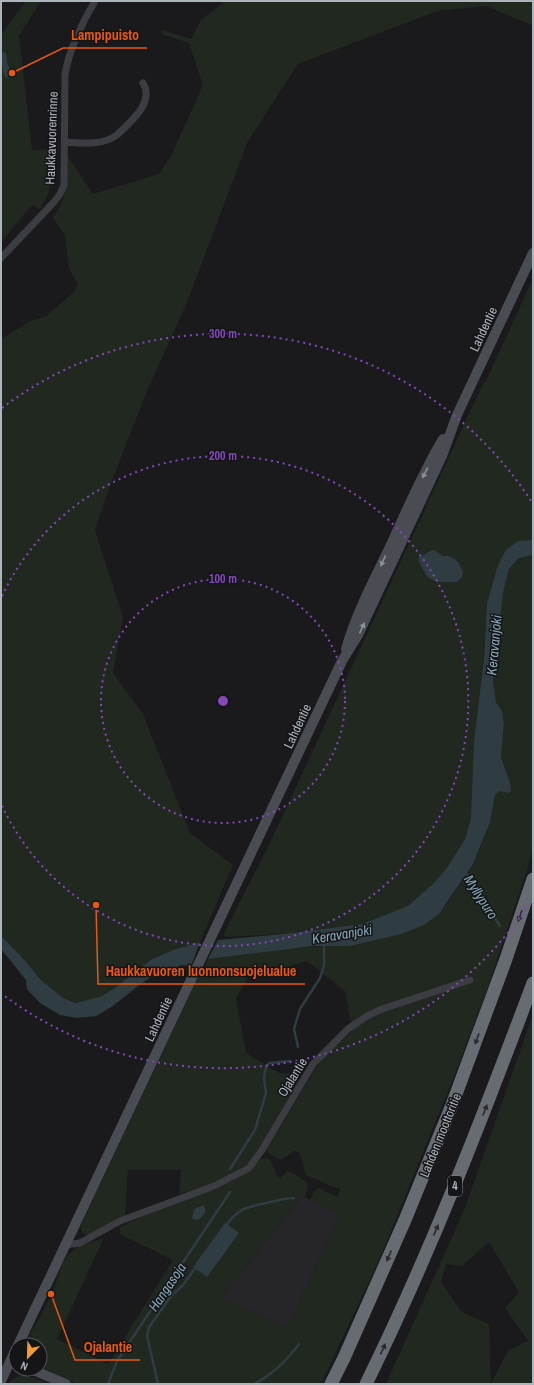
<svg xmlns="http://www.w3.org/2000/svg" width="534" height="1385" viewBox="0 0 534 1385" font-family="'Archivo Narrow',sans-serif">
<rect width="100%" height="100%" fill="#1a1a1c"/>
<!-- built -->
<polygon fill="#26262a" points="302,1196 340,1215 287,1328 221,1298"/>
<!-- green -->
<g fill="#202820" fill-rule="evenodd">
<polygon points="26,1 41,1 19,36 32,150 52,149 49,193 40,209 32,205 1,242 1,35"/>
<polygon points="225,1 533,1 533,26 486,6 437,11 298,64 248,141 186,305 147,391 111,483 95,530 123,617 113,673 143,714 190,833 233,865 200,942 173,950 152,959 115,988 102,996 76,1003 63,998 41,980 21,956 1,936 1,339 31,321 46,316 74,292 78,284 69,269 65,235 53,218 60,206 64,197 68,157 93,194 159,174 172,154 203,85 189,43 161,34 163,30 191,39 201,20"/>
<polygon points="533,278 533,540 518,541 498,565 487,603 472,836 421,906 362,924 293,933 229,937 223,935 271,841 482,386 487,379"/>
<path d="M533,555V846L528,867L488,987L457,1069L380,1258L321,1384H77L40,1366V1345H26L27,1340C34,1325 44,1311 51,1296C58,1282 59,1262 72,1251C79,1245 92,1242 101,1239L103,1240L57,1339L108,1364L173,1260L120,1234V1227C135,1220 150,1213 165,1207C191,1196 246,1182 260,1159L267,1158L271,1161L278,1177L280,1178L288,1171L291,1172L307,1182L308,1187L305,1197L302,1196L221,1298L287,1328L340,1215L310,1200L316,1189L319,1188L338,1197L340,1188H336L306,1175C303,1167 303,1160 299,1152L294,1151L281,1160L268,1153L267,1150L268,1147L315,1069L326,1054L352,1032L353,1029L351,1025L345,991L307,961L273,971L252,970L236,998L246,1053L279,1073L293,1074L299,1080L259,1149L247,1165L207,1186L179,1194L181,1170H128L125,1216L87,1236C82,1233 80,1230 81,1225L199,975H201L208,959L273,950L325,946L446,905L473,864L485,837L490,823L495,795L505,767L501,757L504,724L502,711L496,702L493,679L499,621L503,593L509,569L519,558Z"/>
<path d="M533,1014V1384H386L465,1208ZM489,1242L519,1292L505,1308L528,1341L508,1351L491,1383L489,1324L462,1312L441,1282L446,1264L462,1266Z"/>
<polygon points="22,1375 38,1379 49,1384 9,1384 11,1380"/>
</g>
<!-- water -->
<g fill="#2f3c41">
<path d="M1,52H3L6,53C7,56 6,58 7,60C8,71 14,68 6,79L3,72Z"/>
<path d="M533,540V555L519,558L509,569L503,593L493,679L496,702L502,711L504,724L501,757L510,783L511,791L507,793C501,791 499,790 495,795L490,823L473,864L439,914L424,925L401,934L350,946H314L208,959L218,940L293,933L362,924L408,906L434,883L447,868L465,839L471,818L474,743L484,658L487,603L498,565L506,550L518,541Z"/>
<path d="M434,550L443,556H448L453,558L458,562L463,572L462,577L457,582C447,582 433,584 426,575C423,570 421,565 418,560L419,557C425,556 427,551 434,550Z"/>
<polygon points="1,936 21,956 41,980 63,998 76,1003 102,996 115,988 152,959 173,950 200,942 191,966 182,965 151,977 138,986 113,1006 96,1016 77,1018 60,1015 40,1003 27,989 26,980 1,949"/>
<path d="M204,1205C207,1215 204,1214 198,1220L192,1219L194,1209Z"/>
<polygon points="225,1223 239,1233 207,1277 193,1267"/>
</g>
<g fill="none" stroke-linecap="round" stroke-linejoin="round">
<!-- stream -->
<g stroke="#2f3c41" stroke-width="2.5">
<polyline points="466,873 500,926"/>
<polyline points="298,1047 294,1029 300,1009 320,978 324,966 324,943"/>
<polyline points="230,1169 255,1130 266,1093 264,1078 266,1067 269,1063 290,1061"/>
<path d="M225,1227C238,1208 245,1208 266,1203C276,1201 284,1198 294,1198"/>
<polyline points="108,1384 117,1361 230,1192"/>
<polyline points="158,1384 147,1336 149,1327 171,1296 183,1285 196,1267"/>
<path d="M254,1384C272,1375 287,1360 299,1344"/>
</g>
<!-- street -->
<g stroke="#3b3d42" stroke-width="7">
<path d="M65,142C82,143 102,146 117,135C130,122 155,103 143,83"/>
<path d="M1,258L54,202L60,194L64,185L65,75C68,52 83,21 95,1"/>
<polyline points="65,1245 80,1243 120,1221 214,1186 249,1168 262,1150 313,1064 348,1029 367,1016 382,1009 470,980"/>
</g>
<!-- secondary -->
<g stroke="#494c52" stroke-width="10">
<path d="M346,649C356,614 373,582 389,549C406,512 422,474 443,439"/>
<polyline points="18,1345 342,661 358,635 442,456 457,415 533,253"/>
<polyline points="31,1369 66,1384"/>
<polyline points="1,1381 16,1349"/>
</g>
<!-- highway -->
<g stroke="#676c73" stroke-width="13">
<polyline points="331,1384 344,1358 405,1220 452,1105 506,959 533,879"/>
<path d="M366,1384C430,1254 482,1119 533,983"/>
</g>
</g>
<!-- one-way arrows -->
<defs><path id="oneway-solid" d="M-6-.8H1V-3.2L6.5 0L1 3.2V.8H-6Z"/></defs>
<g fill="#899097">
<use href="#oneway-solid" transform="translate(425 473) rotate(117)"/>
<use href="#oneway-solid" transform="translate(383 561) rotate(115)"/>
<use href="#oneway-solid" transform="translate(362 628) rotate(-65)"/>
</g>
<g fill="#2a2b2f">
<use href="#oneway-solid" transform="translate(520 916) rotate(109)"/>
<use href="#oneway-solid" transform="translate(477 1039) rotate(110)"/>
<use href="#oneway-solid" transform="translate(485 1110) rotate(-69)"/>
<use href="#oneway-solid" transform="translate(436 1230) rotate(-67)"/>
<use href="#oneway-solid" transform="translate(389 1256) rotate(114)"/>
<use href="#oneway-solid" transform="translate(383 1349) rotate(-65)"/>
</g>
<!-- distance rings -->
<g fill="none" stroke="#8547be" stroke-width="2" stroke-dasharray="2 4">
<circle cx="223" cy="701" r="122"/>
<path d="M2 596A245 245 0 1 1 2 806"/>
<path d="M533 898A367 367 0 0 1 2 994M2 408A367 367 0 0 1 533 504"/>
</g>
<g text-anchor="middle" stroke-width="3" stroke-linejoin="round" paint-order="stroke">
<!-- shield labels -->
<rect fill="#151518" stroke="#7f848b" stroke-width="1" x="448" y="1176" width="14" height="20" rx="3"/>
<g font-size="12" font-weight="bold" fill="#acb4bc">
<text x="455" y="1190">4</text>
</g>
<!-- street labels -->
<g font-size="13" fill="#acb4bc" stroke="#151518">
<text transform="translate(51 138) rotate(-88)" y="5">Haukkavuorenrinne</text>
<text transform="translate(483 329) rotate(-65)" y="5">Lahdentie</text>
<text transform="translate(297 726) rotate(-65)" y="5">Lahdentie</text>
<text transform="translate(158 1019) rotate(-65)" y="5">Lahdentie</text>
<text transform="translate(292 1077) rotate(-58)" y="5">Ojalantie</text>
<text transform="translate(440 1135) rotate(-68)" y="5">Lahden moottoritie</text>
</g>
<!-- water labels -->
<g font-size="14" font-style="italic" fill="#83a7b7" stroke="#151518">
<text transform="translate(494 645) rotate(-85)" y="5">Keravanjoki</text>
<text transform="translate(481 897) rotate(57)" y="5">Myllypuro</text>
<text transform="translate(342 934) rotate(-9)" y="5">Keravanjoki</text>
<text transform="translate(167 1287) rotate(-56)" y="5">Hangasoja</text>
</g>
</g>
<circle cx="223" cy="701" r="6" fill="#8547be" stroke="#151518" stroke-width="2"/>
<g font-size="12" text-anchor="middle" font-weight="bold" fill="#8547be" stroke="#151518" stroke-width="3" stroke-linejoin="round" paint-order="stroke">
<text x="223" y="338">300 m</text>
<text x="223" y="460">200 m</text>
<text x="223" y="583">100 m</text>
</g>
<!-- callouts -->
<path fill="none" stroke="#e8590c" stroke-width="1.5" d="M12 73L63 48H147M96 905L98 984H305M51 1294L75 1360H140"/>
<g fill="#e8590c" stroke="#151518" stroke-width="1.5">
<circle cx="12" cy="73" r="4"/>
<circle cx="96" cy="905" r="4"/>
<circle cx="51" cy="1294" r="4"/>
</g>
<g font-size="14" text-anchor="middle" font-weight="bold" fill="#e8590c" stroke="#151518" stroke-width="3" stroke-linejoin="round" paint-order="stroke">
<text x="105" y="40">Lampipuisto</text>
<text x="201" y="976">Haukkavuoren luonnonsuojelualue</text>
<text x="108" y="1352">Ojalantie</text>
</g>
<!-- border -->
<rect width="534" height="1385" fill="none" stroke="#acb4bc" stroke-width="4"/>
<!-- north arrow -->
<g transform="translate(28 1357) rotate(203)"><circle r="19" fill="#151518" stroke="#51555a"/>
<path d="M0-3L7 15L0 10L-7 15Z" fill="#f79b37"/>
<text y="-6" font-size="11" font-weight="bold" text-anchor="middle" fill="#acb4bc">N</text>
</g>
</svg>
